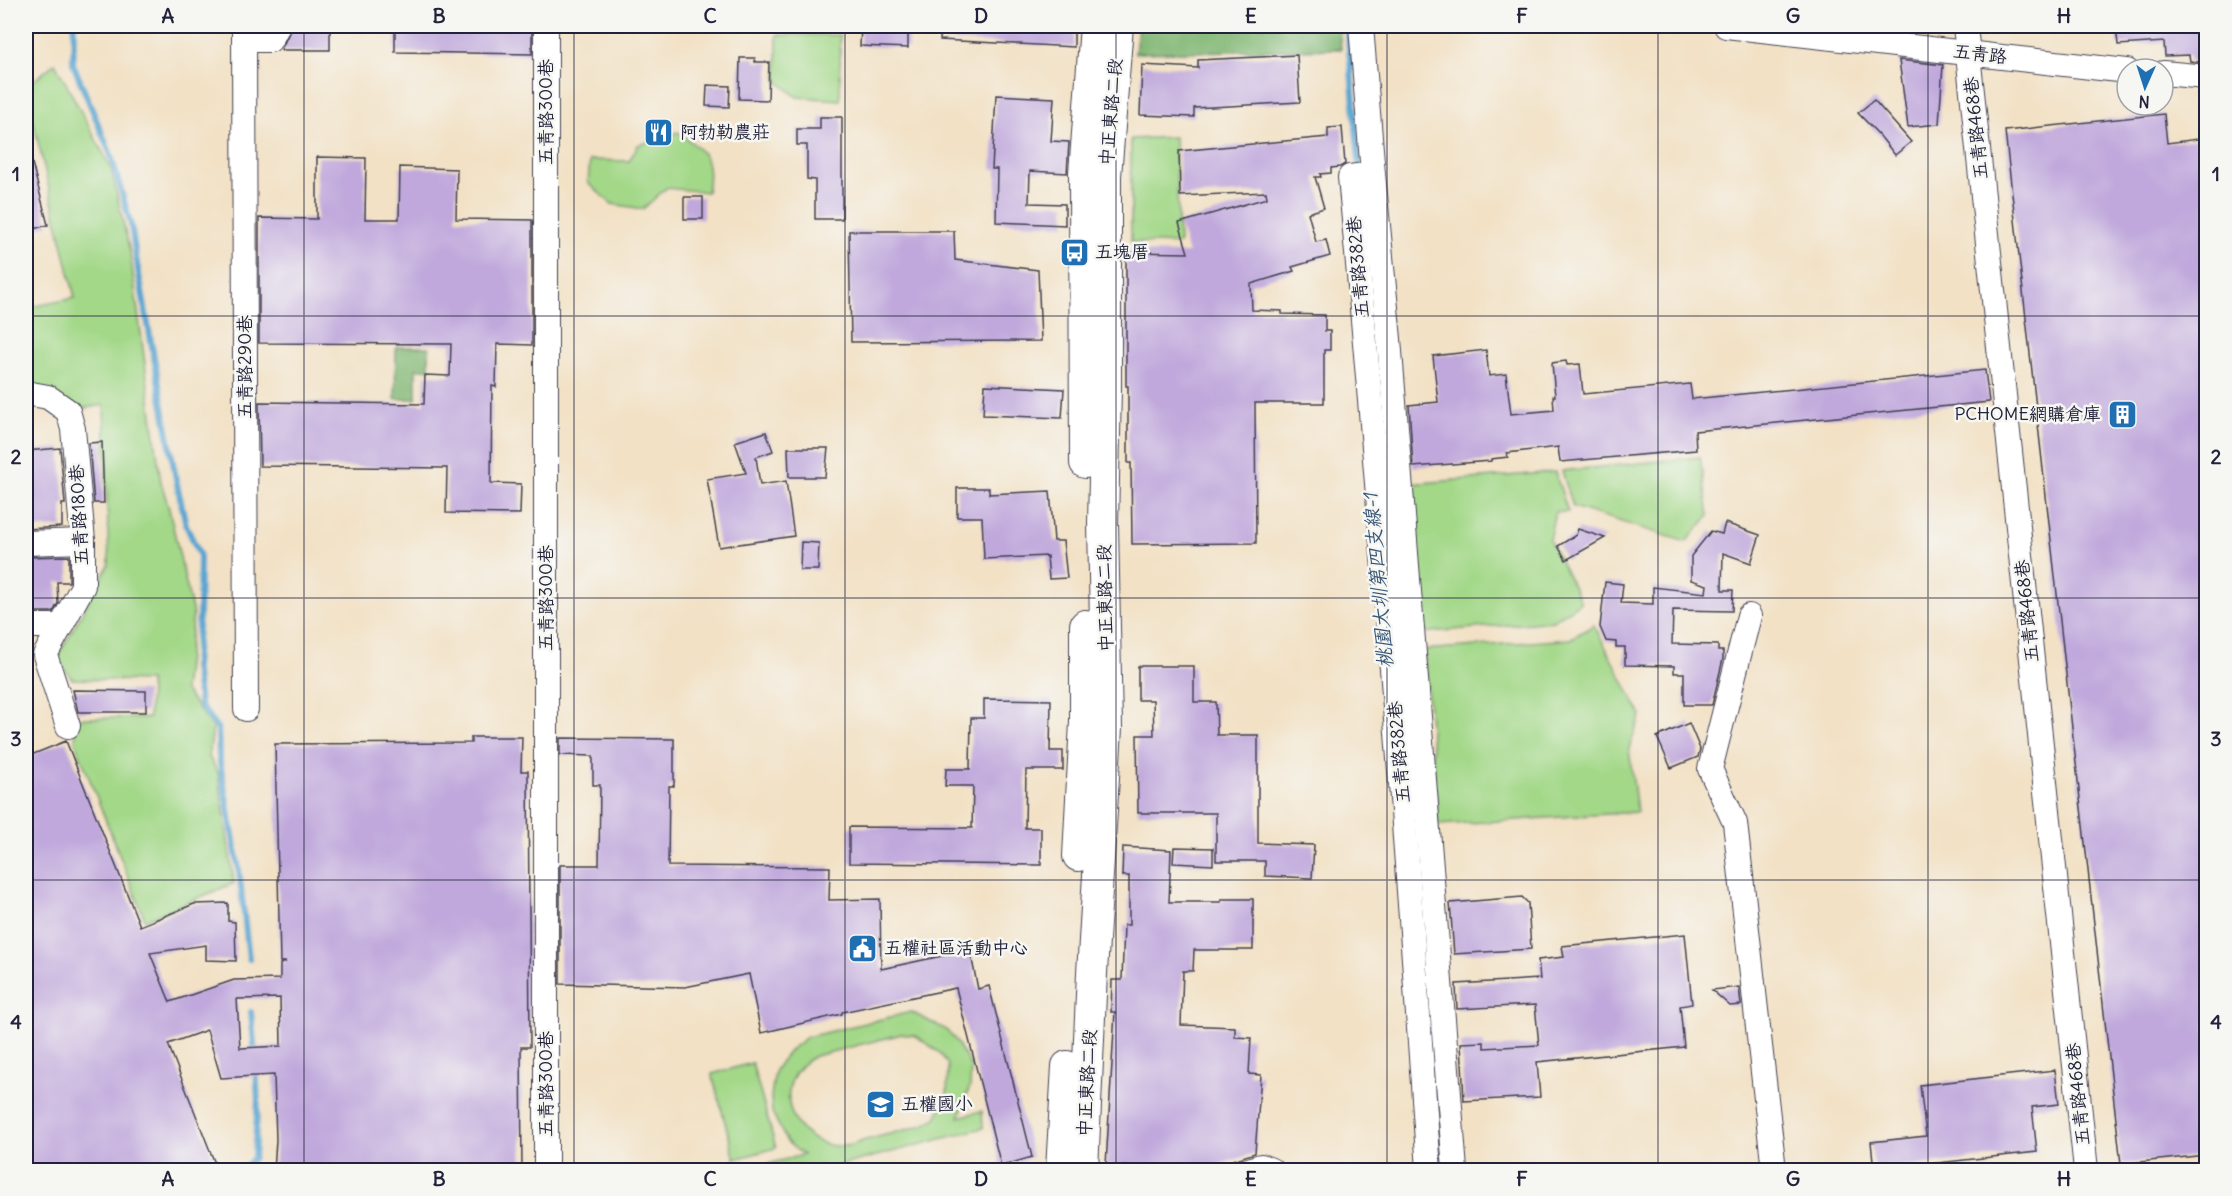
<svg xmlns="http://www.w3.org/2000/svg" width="2232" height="1196" viewBox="0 0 2232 1196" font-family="Delius,'LXGW WenKai TC',sans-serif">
<rect width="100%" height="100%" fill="#f6f6f2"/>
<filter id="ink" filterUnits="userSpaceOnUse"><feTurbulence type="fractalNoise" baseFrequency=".0167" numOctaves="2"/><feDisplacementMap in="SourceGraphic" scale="12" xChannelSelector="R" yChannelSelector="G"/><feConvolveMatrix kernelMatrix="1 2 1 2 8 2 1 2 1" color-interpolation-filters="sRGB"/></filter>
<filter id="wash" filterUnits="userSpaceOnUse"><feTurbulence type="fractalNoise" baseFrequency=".008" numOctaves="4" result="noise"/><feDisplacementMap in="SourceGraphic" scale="24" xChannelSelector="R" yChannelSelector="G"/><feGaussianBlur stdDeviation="1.35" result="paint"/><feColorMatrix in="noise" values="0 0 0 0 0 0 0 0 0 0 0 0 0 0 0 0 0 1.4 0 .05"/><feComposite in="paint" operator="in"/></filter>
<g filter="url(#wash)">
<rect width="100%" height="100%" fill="#f2e1c5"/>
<!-- green -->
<g fill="#a3d888" stroke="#627d62" stroke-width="1.5" fill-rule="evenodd">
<polygon points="777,35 840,35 840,100 797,97 777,81"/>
<polygon points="55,63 111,168 130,253 161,482 169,509 193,614 184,690 213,727 209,757 218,772 234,883 145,920 75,742 77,718 149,718 150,681 72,679 57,658 109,564 104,405 79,409 26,386 26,308 75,298 26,91 26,87"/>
<path d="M678,132C704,152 713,156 707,192L666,188L643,209L612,204L588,183L590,160L629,161L638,145Z"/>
<polygon points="1175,137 1179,244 1131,242 1131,139"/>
<polygon points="1700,457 1709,516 1686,542 1573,507 1562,471"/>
<polygon points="1555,472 1568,512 1555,512 1549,539 1581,602 1553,621 1420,633 1409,484"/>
<polygon points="1594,625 1641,715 1629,748 1637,812 1438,825 1424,650 1570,639"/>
<path d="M911,1012L945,1029L954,1038L971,1066L970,1086L959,1117L982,1111L983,1128L823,1170H744L803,1155L787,1142L772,1112L771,1097L775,1070L782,1060L790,1050L807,1037ZM902,1034L916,1036L940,1053L948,1065L947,1096L936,1118L924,1125C905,1130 885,1135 866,1140C859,1142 851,1146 843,1146C791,1149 766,1081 815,1056Z"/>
<polygon points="752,1063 776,1148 735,1159 712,1074"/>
</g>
<!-- forest -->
<g fill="#82b874" stroke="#526d58" stroke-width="1.5">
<polygon points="1138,26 1339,26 1341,49 1135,53"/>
<polygon points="396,347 429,347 429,369 416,369 416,399 395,399"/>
</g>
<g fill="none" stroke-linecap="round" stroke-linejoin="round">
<!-- stream -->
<g stroke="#58a5d1" stroke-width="6">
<polyline points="74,26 73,64 111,155 131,225 138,269 176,479 186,525 200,556 199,616 195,666 200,705 218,729 219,757 239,870 249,959"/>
<polyline points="1347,26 1360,171"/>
<polyline points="251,1012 255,1053"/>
<polyline points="244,1170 254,1157 258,1100 256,1069"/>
</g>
</g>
<g id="blocks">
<!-- building -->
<g fill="#c0a8dc" fill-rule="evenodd">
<polygon points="292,26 330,26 330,50 281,50"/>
<polygon points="395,26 532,26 532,54 395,52"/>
<polygon points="861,26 908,26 908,48 860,46"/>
<polygon points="941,26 1074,26 1074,47 940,40"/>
<polygon points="2116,26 2206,26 2206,63 2190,61 2189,55 2165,56 2164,42 2118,45"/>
<polygon points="1297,55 1300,102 1194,108 1194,117 1140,115 1142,65 1198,68 1198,60"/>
<polygon points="740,58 755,58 755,62 769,62 768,100 739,99"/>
<polygon points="1899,60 1943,65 1939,124 1908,127"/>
<polygon points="707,85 730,86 729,107 706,106"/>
<polygon points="996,95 1054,98 1051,141 1069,142 1067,173 1030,171 1029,203 1065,204 1065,225 996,222 997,169 992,169"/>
<polygon points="1874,100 1911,142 1895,155 1880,136 1858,113"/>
<polygon points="2164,114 2167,143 2206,138 2206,1155 2121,1164 2005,131"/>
<polygon points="820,117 842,117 842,219 815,219 815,180 807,179 807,145 797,145 797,129 820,129"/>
<polygon points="1342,127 1345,164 1340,167 1331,168 1331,173 1320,174 1321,177 1315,177 1324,208 1308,213 1316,242 1326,240 1330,256 1292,267 1294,271 1251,284 1252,310 1282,311 1282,314 1325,315 1325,331 1330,331 1330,350 1324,350 1324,403 1255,403 1256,543 1132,544 1131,463 1128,463 1128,386 1126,386 1126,252 1188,253 1179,223 1267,198 1266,192 1180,196 1179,151 1328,137 1328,128"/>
<polygon points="317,157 366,158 365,219 399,219 400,167 457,169 456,219 532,220 532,345 497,344 496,387 492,386 491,483 521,484 520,514 446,513 447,468 260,466 259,402 424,404 425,375 450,376 451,344 259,343 259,218 317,219"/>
<polygon points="26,159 31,159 48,225 26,231"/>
<rect x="684" y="197" width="19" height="22"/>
<polygon points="849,231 954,231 955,260 1038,270 1041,341 851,342"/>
<polygon points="1486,350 1489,376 1506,374 1511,414 1554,410 1553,396 1555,396 1552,363 1566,361 1567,365 1580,364 1583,394 1690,384 1692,399 1985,370 1989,402 1695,431 1696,450 1560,462 1558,447 1507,453 1508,457 1491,459 1491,461 1413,467 1409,405 1438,402 1433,356"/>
<polygon points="985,385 1064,389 1062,418 983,415"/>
<polygon points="766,432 773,451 756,457 760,485 786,481 794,536 719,547 707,479 746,473 735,442"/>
<polygon points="102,442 104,503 94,503 89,443"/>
<polygon points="60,448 65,504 62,504 62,527 26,529 26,451"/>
<polygon points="788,448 828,448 825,477 789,477"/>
<polygon points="957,488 989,488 989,494 1050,491 1054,541 1063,541 1067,578 1049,579 1047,556 984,559 982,517 957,517"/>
<polygon points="1725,523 1760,535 1751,563 1723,553 1722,590 1733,590 1732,611 1673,610 1672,644 1718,645 1718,651 1723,651 1723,659 1712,705 1684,705 1684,673 1674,673 1674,666 1625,665 1625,647 1616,647 1616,642 1606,641 1600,627 1605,582 1623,584 1621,603 1653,604 1653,587 1706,593 1707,585 1691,580 1691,556 1711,531 1722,534"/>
<polygon points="1578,529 1605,538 1566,560 1558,546 1576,535"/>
<polygon points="801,542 819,543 818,570 800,570"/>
<polygon points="69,556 69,582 57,582 58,603 53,612 26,612 26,557"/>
<polygon points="1138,666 1194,666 1194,702 1216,702 1217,735 1258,735 1258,843 1314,845 1312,878 1265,876 1265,861 1216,861 1216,813 1138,813 1137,735 1154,735 1153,700 1138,700"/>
<polygon points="73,690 146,691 146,712 78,712"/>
<polygon points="984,699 1051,700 1050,751 1063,751 1063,770 1026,770 1025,828 1041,828 1041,865 849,863 849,827 972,828 973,786 945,786 946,769 970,769 971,718 984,718"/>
<polygon points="1689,723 1700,749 1698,757 1671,768 1657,737"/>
<path d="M471,737H522L521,771H528L530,1047H521L522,1170H274L276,1140L274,1075L221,1078L207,1030L168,1044L216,1166L206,1170H26V757L66,741L140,926L194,904L228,903V921L235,922L236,961L206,960V945L150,953L170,1002L234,980L280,979V964L286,962H280L275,744L471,743ZM280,998L281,1046L240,1048L237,999Z"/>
<polygon points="560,738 674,739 674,786 669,786 668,866 830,867 829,900 880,899 881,969 970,950 978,989 989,986 1032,1157 1001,1166 956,988 842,1012 842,1014 761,1033 749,974 685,987 560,984 560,865 599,865 600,785 593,785 593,756 560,755"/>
<polygon points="1123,847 1171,850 1169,902 1221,902 1221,899 1253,899 1253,950 1194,950 1193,971 1183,971 1181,1025 1235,1027 1235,1037 1251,1038 1249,1074 1261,1075 1255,1153 1202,1170 1171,1170 1106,1165 1115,1012 1111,1012 1112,980 1122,980 1124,925 1129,925 1129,876 1122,876"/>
<polygon points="1174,847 1213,848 1213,865 1173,863"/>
<polygon points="1522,897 1528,903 1531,949 1454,954 1450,903"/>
<polygon points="1685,934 1692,1004 1680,1006 1684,1047 1537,1062 1540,1097 1464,1101 1461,1043 1484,1042 1484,1048 1539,1045 1535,1005 1457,1009 1456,984 1540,979 1538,960 1564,957 1562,946"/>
<polygon points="1739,987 1741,1005 1730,1006 1712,990"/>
<polygon points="2055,1070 2059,1104 2032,1107 2037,1152 1874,1170 1871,1142 1926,1136 1920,1085"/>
</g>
</g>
</g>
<g filter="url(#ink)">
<use href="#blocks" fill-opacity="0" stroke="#413f50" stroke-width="1.5"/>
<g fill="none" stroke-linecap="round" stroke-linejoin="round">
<defs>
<g id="minor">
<polyline points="244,26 246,709"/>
<polyline points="546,26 546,1170"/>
<polyline points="1361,26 1373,174 1389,339 1455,1170"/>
<polyline points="1726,26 2127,71"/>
<polyline points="1965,26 2086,1170"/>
<polyline points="244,40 270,40 278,26"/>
<polyline points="2163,73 2206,77"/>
<path d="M1373,174L1350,177C1381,508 1406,839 1429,1170"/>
<polyline points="26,393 48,397 68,411 73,429 83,541 83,586 45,655 68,726"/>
<polyline points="26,543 83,541"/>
<polyline points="1749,616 1710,769 1735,823 1774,1170"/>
<polyline points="26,626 62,626"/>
<polyline points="1249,1170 1261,1166 1271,1170"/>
</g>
<g id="major">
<polyline points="1085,463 1084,173 1095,26"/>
<polyline points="1078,856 1085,722 1085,625"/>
<polyline points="1061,1170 1067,1066"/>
<polyline points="1083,1170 1092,973 1107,728 1103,523 1106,389 1106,176 1118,26"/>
</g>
</defs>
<!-- minor casing -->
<use href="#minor" stroke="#413f50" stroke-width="26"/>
<!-- major casing -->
<use href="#major" stroke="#413f50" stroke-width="32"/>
<!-- minor -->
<use href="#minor" stroke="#fff" stroke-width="24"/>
<!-- major -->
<use href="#major" stroke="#fff" stroke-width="30"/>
</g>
</g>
<!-- grid -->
<path fill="none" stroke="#22223b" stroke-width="1.5" stroke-opacity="0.55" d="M304,26V1170M574,26V1170M845,26V1170M1116,26V1170M1387,26V1170M1658,26V1170M1928,26V1170M26,316H2206M26,598H2206M26,880H2206"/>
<!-- icons -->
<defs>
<symbol id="restaurant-square" viewBox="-11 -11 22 22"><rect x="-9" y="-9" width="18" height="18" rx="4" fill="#1f6fb2" stroke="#f6f6f2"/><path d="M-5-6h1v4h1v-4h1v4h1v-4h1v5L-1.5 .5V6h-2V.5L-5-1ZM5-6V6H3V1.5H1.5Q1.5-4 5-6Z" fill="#fff"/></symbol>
<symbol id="bus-square" viewBox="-11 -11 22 22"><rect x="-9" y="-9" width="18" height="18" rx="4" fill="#1f6fb2" stroke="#f6f6f2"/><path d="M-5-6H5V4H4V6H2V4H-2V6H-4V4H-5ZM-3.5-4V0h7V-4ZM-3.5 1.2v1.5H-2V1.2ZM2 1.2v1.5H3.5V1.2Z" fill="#fff"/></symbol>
<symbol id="building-square" viewBox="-11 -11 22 22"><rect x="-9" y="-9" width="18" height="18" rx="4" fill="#1f6fb2" stroke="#f6f6f2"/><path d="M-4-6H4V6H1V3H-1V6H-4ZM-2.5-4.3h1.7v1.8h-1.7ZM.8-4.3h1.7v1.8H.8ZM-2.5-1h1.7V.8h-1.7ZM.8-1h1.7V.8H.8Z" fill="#fff"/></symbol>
<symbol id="civic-square" viewBox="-11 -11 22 22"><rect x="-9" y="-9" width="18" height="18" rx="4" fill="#1f6fb2" stroke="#f6f6f2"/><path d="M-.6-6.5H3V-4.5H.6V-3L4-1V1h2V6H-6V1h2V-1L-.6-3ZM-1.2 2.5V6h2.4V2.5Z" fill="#fff"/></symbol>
<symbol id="school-square" viewBox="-11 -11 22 22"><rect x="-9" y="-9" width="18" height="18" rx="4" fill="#1f6fb2" stroke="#f6f6f2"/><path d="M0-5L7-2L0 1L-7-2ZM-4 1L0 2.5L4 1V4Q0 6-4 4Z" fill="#fff"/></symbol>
</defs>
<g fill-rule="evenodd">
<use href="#restaurant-square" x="642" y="116" width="33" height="33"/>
<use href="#bus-square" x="1058" y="236" width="33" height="33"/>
<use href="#building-square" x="2106" y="398" width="33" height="33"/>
<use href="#civic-square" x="846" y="932" width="33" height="33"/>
<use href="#school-square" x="864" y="1088" width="33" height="33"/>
</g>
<g text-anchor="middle" stroke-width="5" stroke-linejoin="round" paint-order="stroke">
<!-- street labels -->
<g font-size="18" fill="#22223b" stroke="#f6f6f2">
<text transform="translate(1980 54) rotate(7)" y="6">五青路</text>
<text transform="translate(546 112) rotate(-90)" y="6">五青路300巷</text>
<text transform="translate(1111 112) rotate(-85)" y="6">中正東路二段</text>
<text transform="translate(1976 128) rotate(-96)" y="6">五青路468巷</text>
<text transform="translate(1358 267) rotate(-95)" y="6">五青路382巷</text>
<text transform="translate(245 367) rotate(-90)" y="6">五青路290巷</text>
<text transform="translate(79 515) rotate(-93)" y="6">五青路180巷</text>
<text transform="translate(546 598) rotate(-90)" y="6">五青路300巷</text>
<text transform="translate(1105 598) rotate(-91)" y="6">中正東路二段</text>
<text transform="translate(2027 611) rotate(-96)" y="6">五青路468巷</text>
<text transform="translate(1399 752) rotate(-95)" y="6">五青路382巷</text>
<text transform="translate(1087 1083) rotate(-87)" y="6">中正東路二段</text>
<text transform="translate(546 1084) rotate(-90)" y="6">五青路300巷</text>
<text transform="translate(2078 1094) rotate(-96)" y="6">五青路468巷</text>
</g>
<!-- poi labels -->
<g font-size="18" fill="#22223b" stroke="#f6f6f2" text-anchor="start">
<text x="680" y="138">阿勃勒農莊</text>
<text x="1095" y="258">五塊厝</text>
<text x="2101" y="420" text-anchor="end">PCHOME網購倉庫</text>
<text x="884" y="954">五權社區活動中心</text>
<text x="901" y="1110">五權國小</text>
</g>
<!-- water labels -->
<g font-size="20" font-style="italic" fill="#385677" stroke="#f6f6f2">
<text transform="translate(1378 581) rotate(-95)" y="7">桃園大圳第四支線-1</text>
</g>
</g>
<!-- margin -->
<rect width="2232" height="1196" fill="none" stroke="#f6f6f2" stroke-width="66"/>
<!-- north arrow -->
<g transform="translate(2145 87) rotate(183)"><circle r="28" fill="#f6f6f2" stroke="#a1a1a9" stroke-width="1.5"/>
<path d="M0-4.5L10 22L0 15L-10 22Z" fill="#1f6fb2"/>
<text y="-9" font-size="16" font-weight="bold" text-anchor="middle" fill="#22223b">N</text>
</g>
<rect x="33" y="33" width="2166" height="1130" fill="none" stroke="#22223b" stroke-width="2"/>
<g font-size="20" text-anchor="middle" font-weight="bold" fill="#22223b">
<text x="168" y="23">A</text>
<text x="439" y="23">B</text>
<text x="710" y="23">C</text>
<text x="981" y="23">D</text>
<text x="1251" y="23">E</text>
<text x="1522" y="23">F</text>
<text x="1793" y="23">G</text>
<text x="2064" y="23">H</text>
<text x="16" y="181">1</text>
<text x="2216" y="181">1</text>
<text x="16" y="464">2</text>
<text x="2216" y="464">2</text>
<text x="16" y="746">3</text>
<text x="2216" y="746">3</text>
<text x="16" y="1029">4</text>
<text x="2216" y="1029">4</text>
<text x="168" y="1186">A</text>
<text x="439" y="1186">B</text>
<text x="710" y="1186">C</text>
<text x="981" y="1186">D</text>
<text x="1251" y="1186">E</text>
<text x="1522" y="1186">F</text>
<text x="1793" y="1186">G</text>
<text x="2064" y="1186">H</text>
</g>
</svg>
